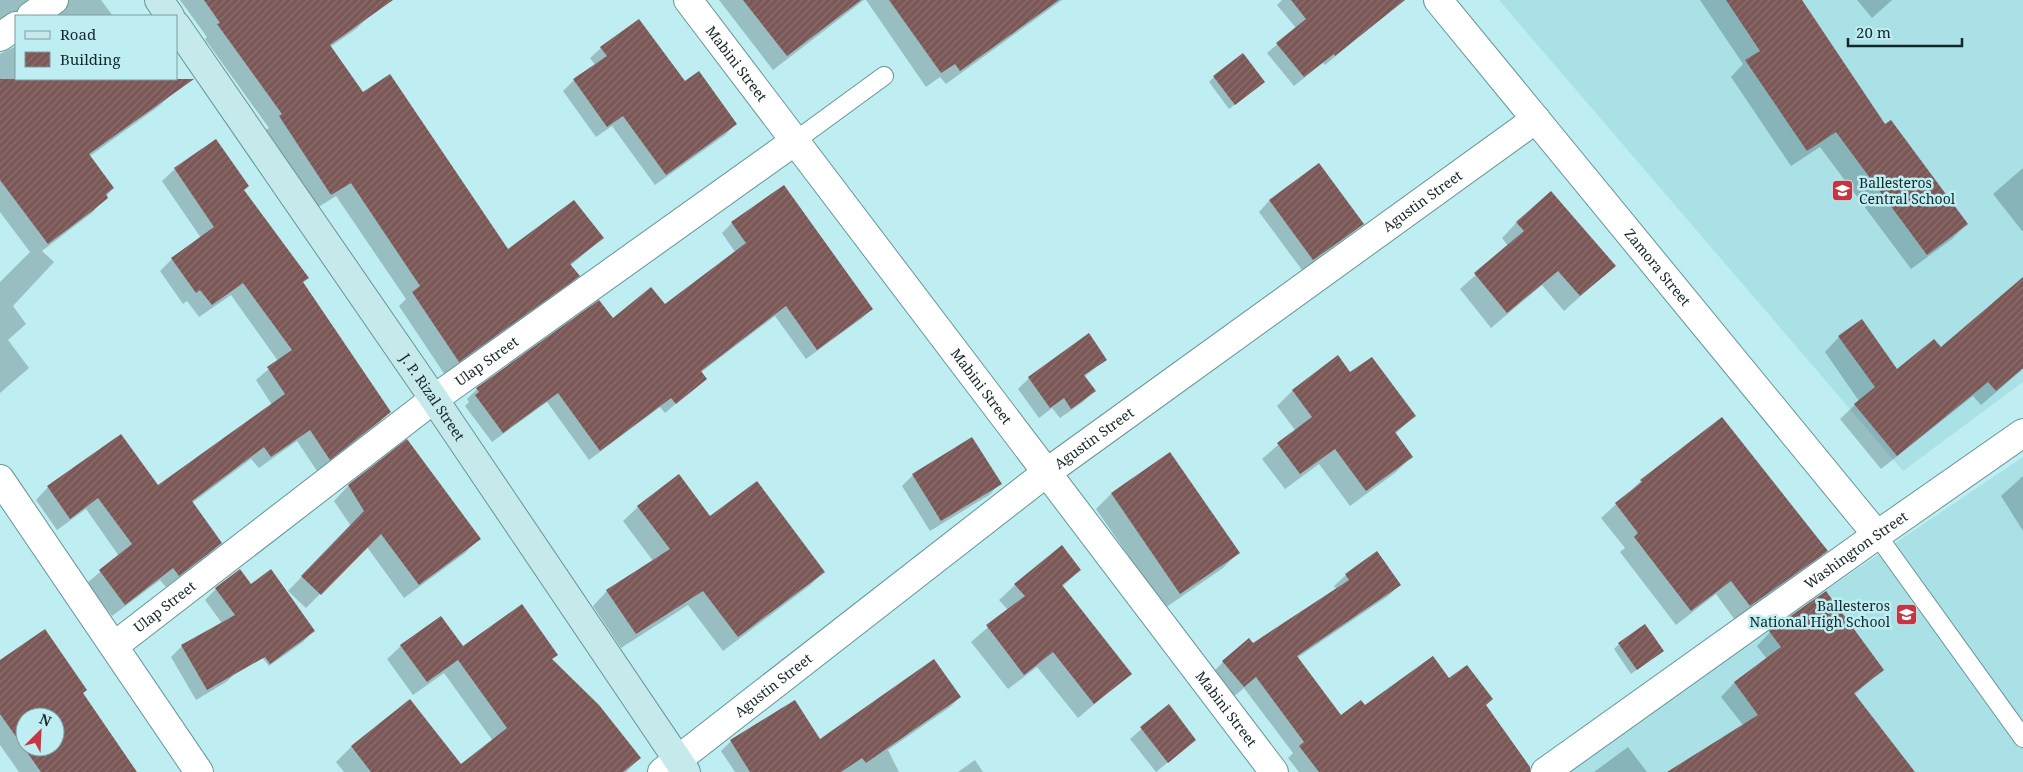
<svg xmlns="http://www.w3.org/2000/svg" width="2023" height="772" viewBox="0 0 2023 772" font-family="'Noto Serif',serif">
<defs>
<pattern id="building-hatch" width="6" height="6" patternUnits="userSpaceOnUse" patternTransform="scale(1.25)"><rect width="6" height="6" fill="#7b5756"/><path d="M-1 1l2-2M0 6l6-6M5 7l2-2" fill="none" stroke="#8a7170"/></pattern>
</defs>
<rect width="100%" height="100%" fill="#beeef2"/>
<!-- built -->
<g fill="#a9e1e6">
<polygon points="1499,0 2023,0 2023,382 1903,471"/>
<polygon points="2023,457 2023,772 1556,772"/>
</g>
<!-- shadow -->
<g fill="#0003" fill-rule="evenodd">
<polygon points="0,0 32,0 0,24"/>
<polygon points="48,0 101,0 113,16 56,16"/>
<polygon points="180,0 358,0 369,16 356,29 330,47 363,94 508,251 602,238 570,266 578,276 565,289 445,375 399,306 406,299 336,196 317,208 266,130 269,128 205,39 207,37"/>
<polygon points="719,0 864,0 773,70"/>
<polygon points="866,0 1062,0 946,84 940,77 926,87"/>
<polygon points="1282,0 1374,0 1386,14 1325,65 1323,63 1294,86 1267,53 1296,28 1277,5"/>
<polygon points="1700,0 1800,0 1885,126 1967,224 1952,239 1911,269 1820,147 1791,166 1731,77 1743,64"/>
<polygon points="1857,0 1892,0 1872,18"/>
<polygon points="16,46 16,79 163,79 173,93 159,106 90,156 113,188 93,212 42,251 54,262 13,306 26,324 8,340 29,368 0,393 0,282 30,252 0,212 0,54"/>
<polygon points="601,48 684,83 736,124 725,135 655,185 612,126 596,137 563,91 574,80 596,66 590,58"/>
<polygon points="1214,77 1258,87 1229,109 1209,82"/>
<polygon points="1319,165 1362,224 1351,234 1302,270 1259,212 1269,201"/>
<polygon points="2023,168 2023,232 1993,194"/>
<polygon points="175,169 243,191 308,277 302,283 389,412 377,425 317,471 297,441 259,468 251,459 192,503 220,543 208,555 166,587 160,580 112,616 87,583 119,556 86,509 57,530 36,500 48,487 158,486 272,405 256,380 278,361 231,295 199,317 187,301 183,304 160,271 172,259 201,238 162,181"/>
<polygon points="1517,222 1614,266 1564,311 1542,285 1491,328 1460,289 1508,246 1502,238"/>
<polygon points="732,223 871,309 861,319 806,359 775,316 700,373 705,379 665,413 660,407 589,460 547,402 492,442 465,406 469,402 467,399 477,389 613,320 665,306 735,252 722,233"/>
<polygon points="2023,279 2023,369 1981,405 1973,396 1881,469 1840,419 1859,401 1825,352 1839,337 1897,370 1941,349"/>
<polygon points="1088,335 1106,359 1084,377 1094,391 1083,402 1060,418 1052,408 1039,418 1018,389 1029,378"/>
<polygon points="1350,374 1415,416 1395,434 1411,457 1396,472 1350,506 1319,464 1285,489 1262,459 1295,430 1277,406 1293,390"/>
<polygon points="1722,419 1826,551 1812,565 1735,620 1716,594 1676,625 1620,552 1625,548 1601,518 1641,481"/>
<polygon points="407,441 479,539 465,553 404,598 367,547 306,608 288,591 351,526 334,501 348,486"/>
<polygon points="1170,454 1238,553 1223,568 1165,608 1096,509 1111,494"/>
<polygon points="913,475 1000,484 989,495 930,531 902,486"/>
<polygon points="2023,476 2023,531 2001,496"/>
<polygon points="638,507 710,518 824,572 809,586 723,651 688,605 621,648 593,606 607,591 653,561 623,521"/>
<polygon points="1080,570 1062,587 1131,673 1078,718 1037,667 1008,689 971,642 1008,610 999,600 1015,585"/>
<polygon points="1346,575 1400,585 1388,596 1297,658 1341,717 1365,706 1449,680 1485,706 1506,772 1299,772 1288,758 1293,753 1244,688 1232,698 1212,673 1223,662 1253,645 1337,590 1334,586"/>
<polygon points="250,585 313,631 303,642 269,666 244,635 235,641 205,600 216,589"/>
<polygon points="1825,593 1882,670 1854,695 1913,772 1670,772 1743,725 1721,697 1734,683 1767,659 1757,646 1770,632"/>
<polygon points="210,630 237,672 226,682 196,700 171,657 182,646"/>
<polygon points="1619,644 1662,651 1631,674 1614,649"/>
<polygon points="401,646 462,648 556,655 551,660 640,758 626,772 344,772 336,762 351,747 410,700 462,767 493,741 444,673 413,695 387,659"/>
<path d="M0,661L82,693L135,772H19L0,745ZM25,717H55V747H25Z"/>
<polygon points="960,697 950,707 888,750 899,772 735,772 721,751 731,741 819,741"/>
<polygon points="1168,706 1195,740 1156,772 1130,739"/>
<polygon points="1628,747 1647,772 1594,772"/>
<polygon points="975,760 983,772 958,772"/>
</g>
<!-- building -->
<g fill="url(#building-hatch)" fill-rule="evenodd">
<polygon points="204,0 393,0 330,45 363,92 390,74 508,249 574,200 604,238 570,264 580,276 459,362 412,292 420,286 351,183 331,195 279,116 282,114 217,24 220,23"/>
<polygon points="743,0 861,0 787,56"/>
<polygon points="889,0 1059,0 960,71 955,64 941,73"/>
<polygon points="1291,0 1405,0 1335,56 1334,54 1304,77 1276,43 1306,19"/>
<polygon points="1726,0 1802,0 1885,124 1891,120 1968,224 1927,255 1836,132 1807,151 1745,60 1760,51"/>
<polygon points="639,19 685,81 699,71 737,124 666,175 623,116 607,127 573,79 607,56 600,47"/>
<polygon points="1243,53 1265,82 1235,105 1213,76"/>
<polygon points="0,79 194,79 89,154 114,188 106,194 108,198 92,211 48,244 0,180"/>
<polygon points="216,139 249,186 244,190 309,278 303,282 391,412 330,460 310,430 271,457 264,447 192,501 222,543 179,576 173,568 125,605 99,570 132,544 98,498 70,519 47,486 121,434 158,485 285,394 267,367 292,350 243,283 212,305 200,290 196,293 171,258 214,227 174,168"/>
<polygon points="1319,163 1364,224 1313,260 1269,200"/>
<polygon points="784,185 873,309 817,350 786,306 701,371 707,379 676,404 671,398 600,451 558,393 503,433 475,395 479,392 476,388 599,300 613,318 651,287 665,304 746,243 731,222"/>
<polygon points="1551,191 1616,266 1580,296 1558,271 1507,313 1474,273 1524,231 1516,222"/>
<polygon points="2023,277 2023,368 1996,391 1988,382 1897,456 1854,404 1875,387 1838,336 1862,319 1897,369 1934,339 1941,347"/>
<polygon points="1089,333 1107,360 1084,375 1096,391 1071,409 1064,398 1050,408 1028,377"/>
<polygon points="1338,355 1350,372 1372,357 1416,416 1395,432 1413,457 1366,491 1335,449 1300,474 1277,443 1312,417 1292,390"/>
<polygon points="1722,417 1828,551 1750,606 1731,581 1691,611 1634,537 1638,533 1615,503 1642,482 1640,480"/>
<polygon points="972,437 1002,484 941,521 912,474"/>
<polygon points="407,439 481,539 419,585 381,534 321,595 301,576 364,511 348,485"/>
<polygon points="1170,452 1240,553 1180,594 1111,493"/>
<polygon points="679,474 710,516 757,481 825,572 738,637 703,591 636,634 606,590 670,549 637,506"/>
<polygon points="1062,545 1081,570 1062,585 1132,674 1094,704 1053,652 1024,675 986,625 1025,596 1014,584"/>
<polygon points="1377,551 1401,585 1297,656 1341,715 1361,700 1365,705 1433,656 1449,678 1467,665 1493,699 1486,705 1530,767 1530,772 1319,772 1299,746 1304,742 1256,677 1244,687 1222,661 1249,638 1253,643 1349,580 1345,574"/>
<polygon points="240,569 251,584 271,569 315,631 270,664 265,657 207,690 181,645 235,615 215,588"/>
<polygon points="1826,591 1884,670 1854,693 1915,772 1667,772 1758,715 1734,682 1781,647 1769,631"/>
<polygon points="522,604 558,655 552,659 599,705 641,758 623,772 371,772 351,746 410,699 461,764 507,728 458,660 427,682 400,645 441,616 463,646"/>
<polygon points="1645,624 1664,651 1637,670 1618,643"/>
<path d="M45,629L87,690L83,693L137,772H41L0,714V660ZM25,717H55V747H25Z"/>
<polygon points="934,659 961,697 866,763 862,758 841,772 750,772 730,740 795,700 820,739"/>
<polygon points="1169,704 1196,740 1168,763 1140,727"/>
</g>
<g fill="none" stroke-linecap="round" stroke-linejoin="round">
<defs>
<g id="service">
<polyline points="795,141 884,76"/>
<polyline points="1877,535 2023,738"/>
</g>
<g id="minor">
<path id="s1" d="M688,0L1274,772"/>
<path id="s2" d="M1438,0L1877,535"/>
<polyline points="31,16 54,0"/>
<polyline points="0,37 16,26"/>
<polyline points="0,479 199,772"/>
<path id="s3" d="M114,646L434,399L795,141"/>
<path id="s4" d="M662,772L1046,473L1536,119"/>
<path id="s5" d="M1545,772L1877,535L2023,433"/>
</g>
<g id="secondary">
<polyline points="159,0 170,16"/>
<path id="s6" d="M176,25L434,399L686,772"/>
</g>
</defs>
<!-- service casing -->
<use href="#service" stroke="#679498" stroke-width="20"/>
<!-- minor casing -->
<use href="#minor" stroke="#679498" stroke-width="30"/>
<!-- secondary casing -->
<use href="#secondary" stroke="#679498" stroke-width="30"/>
<!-- service -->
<use href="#service" stroke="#fff" stroke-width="18"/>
<!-- minor -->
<use href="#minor" stroke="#fff" stroke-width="28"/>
<!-- secondary -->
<use href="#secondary" stroke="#c6e9ec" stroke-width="28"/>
</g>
<!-- icons -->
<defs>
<symbol id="school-square" viewBox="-11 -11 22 22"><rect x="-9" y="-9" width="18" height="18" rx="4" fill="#c53542" stroke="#beeef2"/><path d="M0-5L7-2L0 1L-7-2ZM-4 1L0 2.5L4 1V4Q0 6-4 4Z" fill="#fff"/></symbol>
</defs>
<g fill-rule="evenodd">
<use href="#school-square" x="1830" y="178" width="25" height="25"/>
<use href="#school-square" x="1894" y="602" width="25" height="25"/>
</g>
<g text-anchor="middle" stroke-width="5" stroke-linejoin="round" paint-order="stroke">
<!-- street labels -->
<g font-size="14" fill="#142628" stroke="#beeef2">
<text dy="5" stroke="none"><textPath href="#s1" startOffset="80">Mabini Street</textPath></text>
<text dy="5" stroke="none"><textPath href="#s4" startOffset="951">Agustin Street</textPath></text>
<text dy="5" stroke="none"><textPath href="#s2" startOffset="346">Zamora Street</textPath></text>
<text dy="5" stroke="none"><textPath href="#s3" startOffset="469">Ulap Street</textPath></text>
<text dy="5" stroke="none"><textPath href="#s1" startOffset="485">Mabini Street</textPath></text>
<text dy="5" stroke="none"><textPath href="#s6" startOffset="452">J. P. Rizal Street</textPath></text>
<text dy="5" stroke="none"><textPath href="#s4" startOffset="546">Agustin Street</textPath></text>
<text dy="5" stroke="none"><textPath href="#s5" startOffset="382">Washington Street</textPath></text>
<text dy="5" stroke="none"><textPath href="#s3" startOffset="64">Ulap Street</textPath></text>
<text dy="5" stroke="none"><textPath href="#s4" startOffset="141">Agustin Street</textPath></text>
<text dy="5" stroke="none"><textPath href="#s1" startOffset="890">Mabini Street</textPath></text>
</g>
<!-- poi labels -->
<g font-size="14" fill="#142628" stroke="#beeef2" text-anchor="start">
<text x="1859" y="188">Ballesteros<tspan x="1859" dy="16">Central School</tspan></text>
<text x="1890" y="611" text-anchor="end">Ballesteros<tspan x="1890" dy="16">National High School</tspan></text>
</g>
</g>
<!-- legend -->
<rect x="15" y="15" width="162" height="65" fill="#beeef2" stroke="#7a9ea1"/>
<rect x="25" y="31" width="25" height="8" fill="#c6e9ec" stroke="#7a9ea1"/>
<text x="60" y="40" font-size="15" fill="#142628">Road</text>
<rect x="25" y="52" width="25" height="15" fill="url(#building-hatch)" stroke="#7a9ea1"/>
<text x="60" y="65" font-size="15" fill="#142628">Building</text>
<!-- north arrow -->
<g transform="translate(40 732) rotate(24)"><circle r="24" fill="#beeef2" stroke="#7a9ea1"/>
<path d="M0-4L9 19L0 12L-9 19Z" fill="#c53542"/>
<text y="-8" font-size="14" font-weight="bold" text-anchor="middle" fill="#142628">N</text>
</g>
<!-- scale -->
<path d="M1848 38v8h114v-8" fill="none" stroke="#142628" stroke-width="2.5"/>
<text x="1856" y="38" font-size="15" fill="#142628" stroke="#beeef2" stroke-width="4" paint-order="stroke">20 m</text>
</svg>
